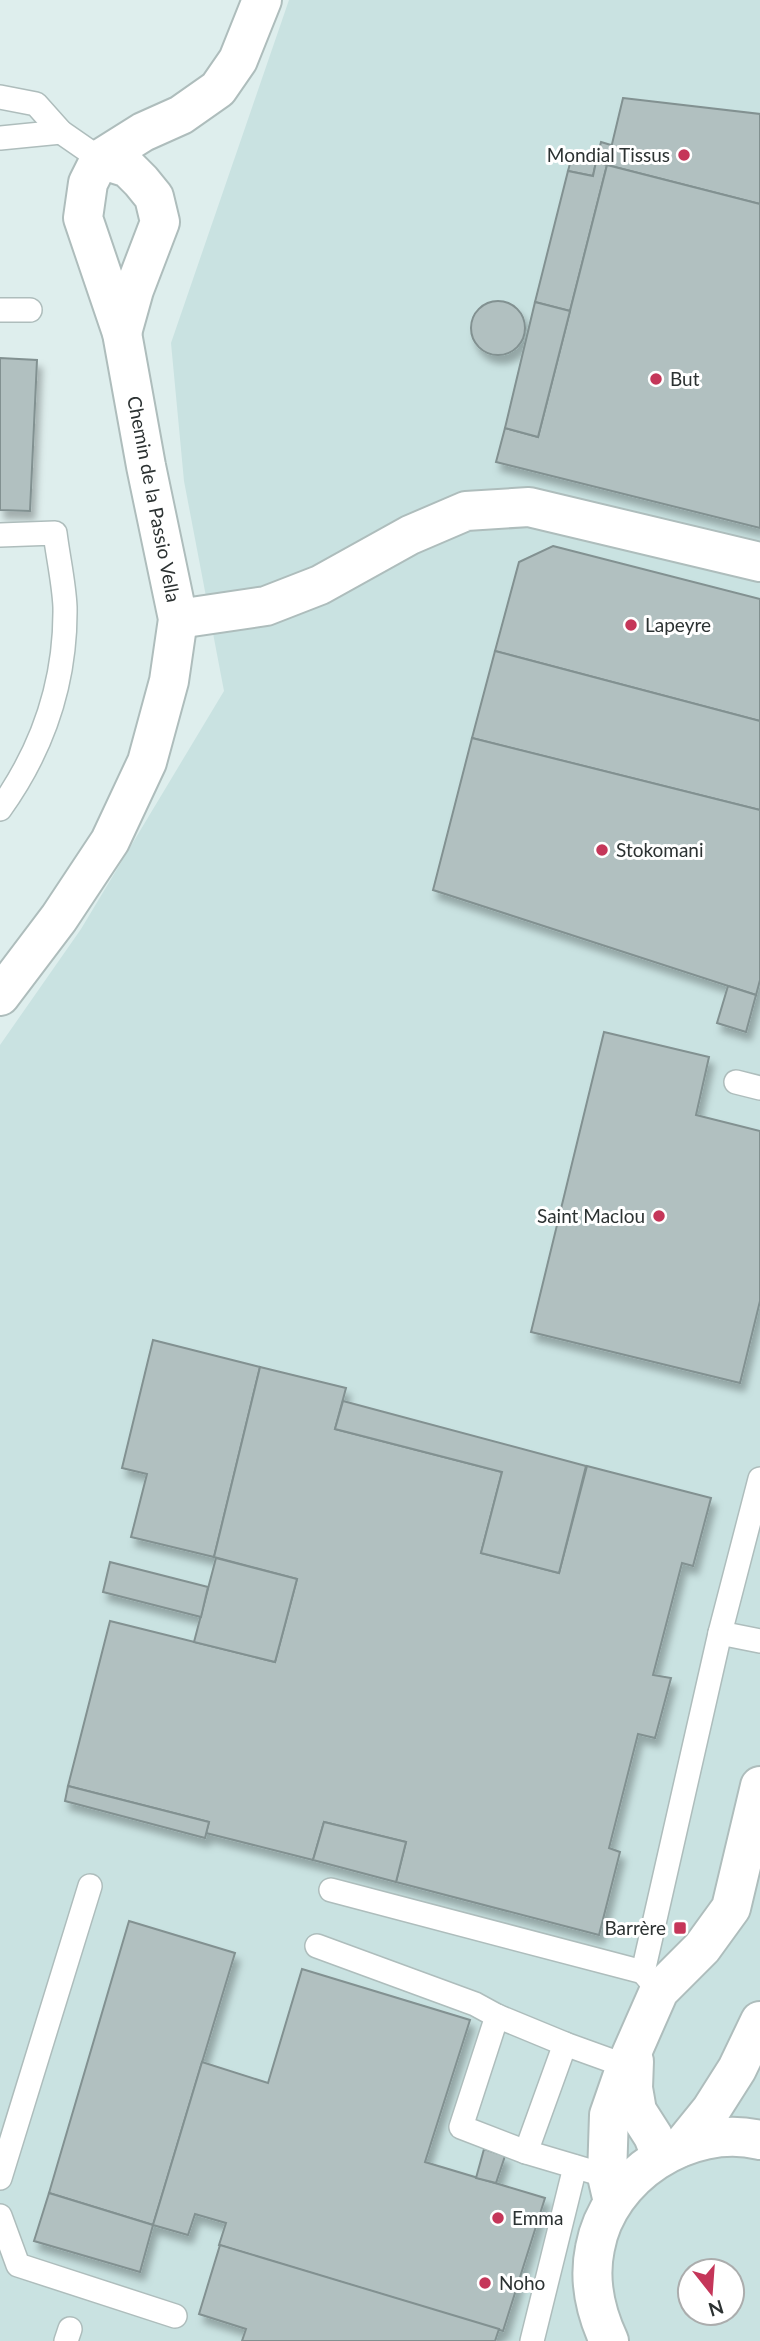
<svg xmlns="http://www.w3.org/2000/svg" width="760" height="2341" viewBox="0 0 760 2341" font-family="Lato,sans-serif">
<defs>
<filter id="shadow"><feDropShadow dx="4.5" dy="8" stdDeviation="3.5" flood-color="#0004"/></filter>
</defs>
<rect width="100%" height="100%" fill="#deeeed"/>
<!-- built -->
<path fill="#c9e2e1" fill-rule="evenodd" d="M289,0H760V2341H0V1045L81,929L224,691L184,481L171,343ZM690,2271H732V2313H690Z"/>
<!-- building -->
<g fill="#b1c0c0" stroke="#829191" stroke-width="2" filter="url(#shadow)">
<polygon points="623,98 760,114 760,204 607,165"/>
<polygon points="601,142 611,145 607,165 596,162"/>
<polygon points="572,156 596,162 593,176 568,171"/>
<polygon points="596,162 607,165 570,311 535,302 568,171 593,176"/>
<polygon points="607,165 760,204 760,528 496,462 505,428 538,437"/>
<circle cx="498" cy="328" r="27"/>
<polygon points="535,302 570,311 538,437 505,428"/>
<polygon points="0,358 37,360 30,511 0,510"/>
<polygon points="553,546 760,599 760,721 495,651 519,562"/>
<polygon points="495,651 760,721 760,810 472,738"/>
<polygon points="472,738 760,810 760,980 756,995 433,890"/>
<polygon points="728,986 756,995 746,1032 717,1023"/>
<polygon points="604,1032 709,1057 696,1115 760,1131 760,1301 740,1383 531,1332"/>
<polygon points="153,1340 260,1367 214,1557 131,1537 147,1474 122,1468"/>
<polygon points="260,1367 346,1388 335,1429 502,1472 481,1553 559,1573 587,1466 711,1498 693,1566 682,1563 653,1675 671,1678 655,1738 638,1734 609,1848 620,1852 599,1935 396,1882 406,1842 324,1822 313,1860 206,1833 209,1822 68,1786 110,1621 275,1662 297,1579 214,1557"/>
<polygon points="343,1401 586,1466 559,1573 481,1553 502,1472 335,1429"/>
<polygon points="216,1558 297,1579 275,1662 194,1642"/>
<polygon points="110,1562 208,1587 201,1617 103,1592"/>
<polygon points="68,1786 209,1822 205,1838 65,1801"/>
<polygon points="324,1822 406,1842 396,1882 313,1860"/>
<polygon points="129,1921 235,1953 153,2225 49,2193"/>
<polygon points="302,1969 470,2020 425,2162 545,2198 503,2331 219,2245 226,2223 195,2214 188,2235 153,2225 202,2062 268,2083"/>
<polygon points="484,2149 505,2156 496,2183 476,2178"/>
<polygon points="49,2193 153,2225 140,2272 34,2241"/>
<polygon points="220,2245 499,2329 495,2341 242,2341 246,2329 199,2314"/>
</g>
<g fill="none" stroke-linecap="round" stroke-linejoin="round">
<defs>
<g id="service">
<polyline points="0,97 36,104 61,132 100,159"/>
<polyline points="0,138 61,132"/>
<polyline points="0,310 30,310"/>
<path d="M0,535L55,533C58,557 64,583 65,607C66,681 43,749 0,809"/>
<polyline points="736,1082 760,1088"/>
<polyline points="720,1633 760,1641"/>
<polyline points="331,1890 643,1972"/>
<polyline points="317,1946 475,2004 497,2016 461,2127 526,2152 607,2176"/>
<polyline points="659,1991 643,1972 720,1633 760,1479"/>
<polyline points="497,2016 565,2044 626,2066"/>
<polyline points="526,2152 565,2044"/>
<polyline points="0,2178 90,1886"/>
<polyline points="0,2216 18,2265 175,2316"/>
<polyline points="66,2341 70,2329"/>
<polyline points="532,2341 575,2167"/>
</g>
<g id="minor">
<polyline points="100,159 128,168 141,181 154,197 160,222 134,290 122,333"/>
<polyline points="178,619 266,606 320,585 410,535 466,511 529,507 760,562"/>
<polyline points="0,996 59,918 110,841 147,762 169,681 178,619 146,466 122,333 83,218 88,183 100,159 143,132 181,115 218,89 238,60 262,0"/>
<polyline points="634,2061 633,2088 637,2111 653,2136 661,2156"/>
<polyline points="613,2202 607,2176 609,2115 626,2066 659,1991 702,1948 731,1908 760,1786"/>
</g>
<g id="secondary">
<polyline points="681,2147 711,2110 737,2069 760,2021"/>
<path d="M609,2341C595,2311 588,2281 595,2248C608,2176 689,2123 760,2140"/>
</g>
</defs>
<!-- service casing -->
<use href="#service" stroke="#aebdbc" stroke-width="26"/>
<!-- minor casing -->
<use href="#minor" stroke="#aebdbc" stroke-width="42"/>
<!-- secondary casing -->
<use href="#secondary" stroke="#aebdbc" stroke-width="42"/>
<!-- service -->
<use href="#service" stroke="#fff" stroke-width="23"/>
<!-- minor -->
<use href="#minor" stroke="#fff" stroke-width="38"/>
<!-- secondary -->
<use href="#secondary" stroke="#fff" stroke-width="38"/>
</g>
<!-- markers -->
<g fill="#c53659" stroke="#fff" stroke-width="2.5">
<circle cx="684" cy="155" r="7"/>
<circle cx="656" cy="379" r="7"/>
<circle cx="631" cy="625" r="7"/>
<circle cx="602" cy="850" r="7"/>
<circle cx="659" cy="1216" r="7"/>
<rect x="673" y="1921" width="14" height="14" rx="3.5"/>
<circle cx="498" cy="2218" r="7"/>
<circle cx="485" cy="2283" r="7"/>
</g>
<g text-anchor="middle" stroke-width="6" stroke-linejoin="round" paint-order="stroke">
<!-- poi labels -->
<g font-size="19" fill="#2c3232" stroke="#fff" text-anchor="start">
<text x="670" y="162" text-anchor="end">Mondial Tissus</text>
<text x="670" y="386">But</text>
<text x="645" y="632">Lapeyre</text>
<text x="616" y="857">Stokomani</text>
<text x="645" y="1223" text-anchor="end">Saint Maclou</text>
<text x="666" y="1935" text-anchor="end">Barrère</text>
<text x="512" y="2225">Emma</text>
<text x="499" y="2290">Noho</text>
</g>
<!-- street labels -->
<g font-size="19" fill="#2c3232" stroke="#fff">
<text transform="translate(154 499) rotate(79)" y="7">Chemin de la Passio Vella</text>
</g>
</g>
<!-- north arrow -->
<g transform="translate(711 2292) rotate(163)"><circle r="33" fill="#ffffff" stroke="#abadad" stroke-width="2"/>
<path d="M0-5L12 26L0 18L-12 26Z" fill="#c53659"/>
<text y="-10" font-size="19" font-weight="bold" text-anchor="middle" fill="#2c3232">N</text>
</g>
</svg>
